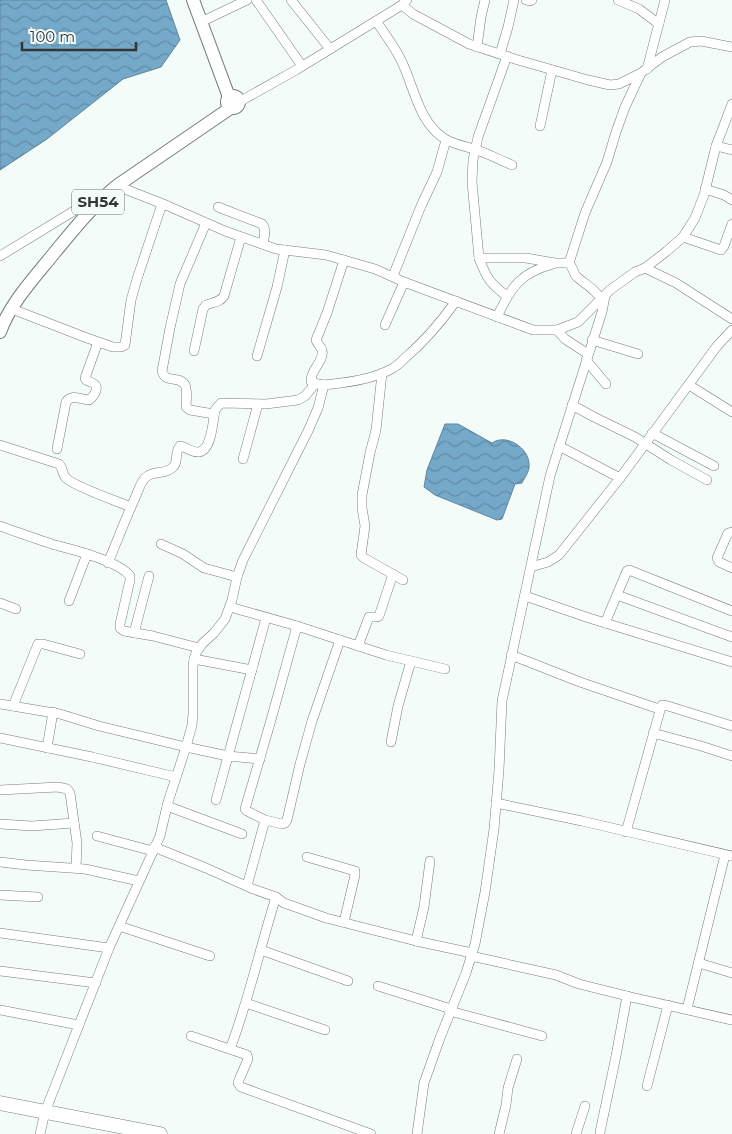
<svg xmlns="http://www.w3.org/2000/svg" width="732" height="1134" viewBox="0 0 732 1134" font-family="Montserrat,sans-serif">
<defs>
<pattern id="water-waves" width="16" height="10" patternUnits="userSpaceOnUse" patternTransform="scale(1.25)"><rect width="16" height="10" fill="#75a9c9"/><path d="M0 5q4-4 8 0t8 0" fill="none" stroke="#618aa4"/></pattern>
</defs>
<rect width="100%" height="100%" fill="#f4fcf9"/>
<!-- water -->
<g fill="url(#water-waves)" stroke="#61869d">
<polygon points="0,0 166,0 180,40 161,67 123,79 47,139 0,170"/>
<path d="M445,424H458L492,443C506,433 529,448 529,464C530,471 525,477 522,483L515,484L502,519L497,520L435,495L424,487L427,470Z"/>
</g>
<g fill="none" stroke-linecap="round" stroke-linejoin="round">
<defs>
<g id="minor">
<polyline points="256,0 302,66"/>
<polyline points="291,0 330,49"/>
<polyline points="526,0 530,1 532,0"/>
<polyline points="618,0 639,9 659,24"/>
<polyline points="402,5 413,14 469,44 518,60 588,80 610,85 619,84 641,73 662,57 690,42 701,41 732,47"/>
<path d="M376,21C385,34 394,46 401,60C414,86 418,122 445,139C453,144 464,146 474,149C487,153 500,160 512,165"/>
<polyline points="201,22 247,0"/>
<polyline points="477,47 481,17 485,0"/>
<polyline points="500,54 508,27 514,0"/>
<polyline points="507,56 478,137 473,160 472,182 479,258 526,258 555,263 569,263"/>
<polyline points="647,69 665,0"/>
<polyline points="239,102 296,70 402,5 407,0"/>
<polyline points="540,126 552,70"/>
<polyline points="716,146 732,150"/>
<polyline points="118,185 125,189 168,206 225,231 276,249 326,255 375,269 404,282 533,330 557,330 578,322 610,290 635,272 645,268 667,251 683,237 695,218 704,195 716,146 732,104"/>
<polyline points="705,189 724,195 732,200"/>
<path d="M218,207L262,224C267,230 264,237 263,244"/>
<path d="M206,223L180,284L170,328L162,371C165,384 180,375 185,385C188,391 186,401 186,407L190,410L214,414"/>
<polyline points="683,237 721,250 724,246 732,224"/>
<polyline points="0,256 82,206 94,206"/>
<path d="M479,258C486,277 490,284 507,296"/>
<path d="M344,260L327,313L316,340C317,344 321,346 322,350C325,360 310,371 311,381C320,387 330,384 341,383C356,381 380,376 393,368C397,366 401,362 405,358C425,341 441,322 456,301"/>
<polyline points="645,268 676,283 732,319"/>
<polyline points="393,276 421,206 437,172 446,140"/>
<path d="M601,299C594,288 586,285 577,277C573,273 573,267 569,263L585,213L607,162L616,132L625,107L641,73"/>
<polyline points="12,309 87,338 113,347 121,347 125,345 131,300 137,279 162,204"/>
<path d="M497,317C511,287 520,273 553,264"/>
<polyline points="385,325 404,282"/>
<polyline points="557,330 565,339 588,354"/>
<polyline points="592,340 638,354"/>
<path d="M194,351L203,309L206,305C213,302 219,303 224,296L241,237"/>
<polyline points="257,356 277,287 285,250"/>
<polyline points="586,360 606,384"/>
<polyline points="382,373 376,430 370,453 362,495 362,508 365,526 361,555 364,558 403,580"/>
<polyline points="689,385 732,412"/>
<polyline points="572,405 594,417 635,437 671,460 707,480"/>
<polyline points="652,433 714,466"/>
<path d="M0,445L59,464C63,468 62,474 66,478C73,486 119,502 131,507"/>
<polyline points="559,446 620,478"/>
<path d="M57,449L66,402C72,393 81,400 89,400C92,398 98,391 96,386C95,383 88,381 86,380L85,378L98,342"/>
<polyline points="243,459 258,404"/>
<path d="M0,526C18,533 37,539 55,545C74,550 119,561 130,576V580L120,624V628L124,631L153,636L199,648"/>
<polyline points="732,532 728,533 717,558 719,562 732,568"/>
<polyline points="161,544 183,554 204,568 237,577"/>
<path d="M108,563C117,541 125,520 135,498C138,492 140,483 145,478C152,470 166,475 173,467C179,462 174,452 180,446C186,447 193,453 199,452C212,450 213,420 215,410L221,403L266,404L298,400L305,396L315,384"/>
<polyline points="531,567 548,562 559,555 620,478 717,346 732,330"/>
<polyline points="617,595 732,637"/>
<polyline points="525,596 589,618 732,662"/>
<polyline points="69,601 87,554"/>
<polyline points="0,603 16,609"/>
<polyline points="230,607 297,626 386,655 445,669"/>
<polyline points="605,623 627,571 629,570 732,611"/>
<polyline points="134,633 149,576"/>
<polyline points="358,646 369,617 377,617 379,616 393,574"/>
<polyline points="511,655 580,682 659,709"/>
<polyline points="194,659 252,670"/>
<polyline points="0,704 60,714 99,726 186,747 228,756 260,759"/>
<polyline points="13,706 38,644 43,644 80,654"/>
<polyline points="653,733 701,746 732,756"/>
<polyline points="0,738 92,757 176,777"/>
<polyline points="391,742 398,706 411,661"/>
<polyline points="47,748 53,712"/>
<polyline points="0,790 58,787 67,789 70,793 77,843 76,868"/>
<polyline points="216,800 266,618"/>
<polyline points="496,803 582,821 732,856"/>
<polyline points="167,806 242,834"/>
<polyline points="265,820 282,824 285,823 287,820 300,764 312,721 340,640"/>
<polyline points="0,824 32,826 74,823"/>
<polyline points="626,832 661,707 662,705 668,706 732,726"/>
<polyline points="97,836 153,851"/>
<polyline points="154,847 206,868 253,889 276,897 284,903 301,909 326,918 416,941 472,953"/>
<polyline points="307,857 355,871 355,875 344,922"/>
<polyline points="0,862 26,865 85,869 139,881"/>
<polyline points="247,886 265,820 247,811 245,809 271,720 297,626"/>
<polyline points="0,895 38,897"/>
<polyline points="119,926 210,956"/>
<polyline points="0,933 109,948"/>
<polyline points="416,941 424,907 430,861"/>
<polyline points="261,950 348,981"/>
<polyline points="471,956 556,975 579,984 631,997 732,1020"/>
<polyline points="699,963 732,973"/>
<polyline points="0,971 96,983"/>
<polyline points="378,986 451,1009"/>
<polyline points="246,1003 325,1030"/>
<polyline points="687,1009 725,855"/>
<polyline points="0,1010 79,1025"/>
<polyline points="450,1011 542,1036"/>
<polyline points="191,1036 247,1055 248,1059 239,1080 238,1083 241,1087 371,1134"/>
<path d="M230,1049C249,1000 260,947 276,897"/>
<polyline points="647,1086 668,1005"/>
<polyline points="600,1132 616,1056 627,996"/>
<polyline points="40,1134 45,1112 109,948 160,836 168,802 186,747 192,725 193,714 193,666 194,659 196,653 202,644 214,633 225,619 232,600 237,577 243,560 308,431 318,408 324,385"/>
<polyline points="417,1134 424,1083 440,1038 466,973 475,944 485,892 494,829 499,770 502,701 550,476 602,312 605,296"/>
<polyline points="499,1134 506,1105 508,1088 517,1059"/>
<polyline points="576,1134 585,1106"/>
</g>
<g id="primary">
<polyline points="193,0 229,97"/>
<circle cx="233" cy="102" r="6"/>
<path d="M0,332C10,303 36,276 55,252C75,228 94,204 118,185L232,107"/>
</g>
<polyline id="trunk" points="0,1103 160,1134"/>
</defs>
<!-- minor casing -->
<use href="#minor" stroke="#767e7b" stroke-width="10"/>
<!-- primary casing -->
<use href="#primary" stroke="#767e7b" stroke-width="14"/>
<!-- trunk casing -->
<use href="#trunk" stroke="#767e7b" stroke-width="15"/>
<!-- minor -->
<use href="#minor" stroke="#fff" stroke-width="9"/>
<!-- primary -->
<use href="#primary" stroke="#fff" stroke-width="12"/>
<!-- trunk -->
<use href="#trunk" stroke="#fff" stroke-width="14"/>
</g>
<g text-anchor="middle" stroke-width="4" stroke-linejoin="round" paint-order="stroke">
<!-- shield labels -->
<rect fill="#f4fcf9" stroke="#6d7170" stroke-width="1" x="72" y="189.5" width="52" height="25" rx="4"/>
<g font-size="15" font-weight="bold" fill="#333635">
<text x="98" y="207">SH54</text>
</g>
</g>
<!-- scale -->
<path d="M22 42v8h114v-8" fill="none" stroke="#333635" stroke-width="2.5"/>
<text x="30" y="42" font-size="15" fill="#333635" stroke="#f4fcf9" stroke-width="4" paint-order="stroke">100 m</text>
</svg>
